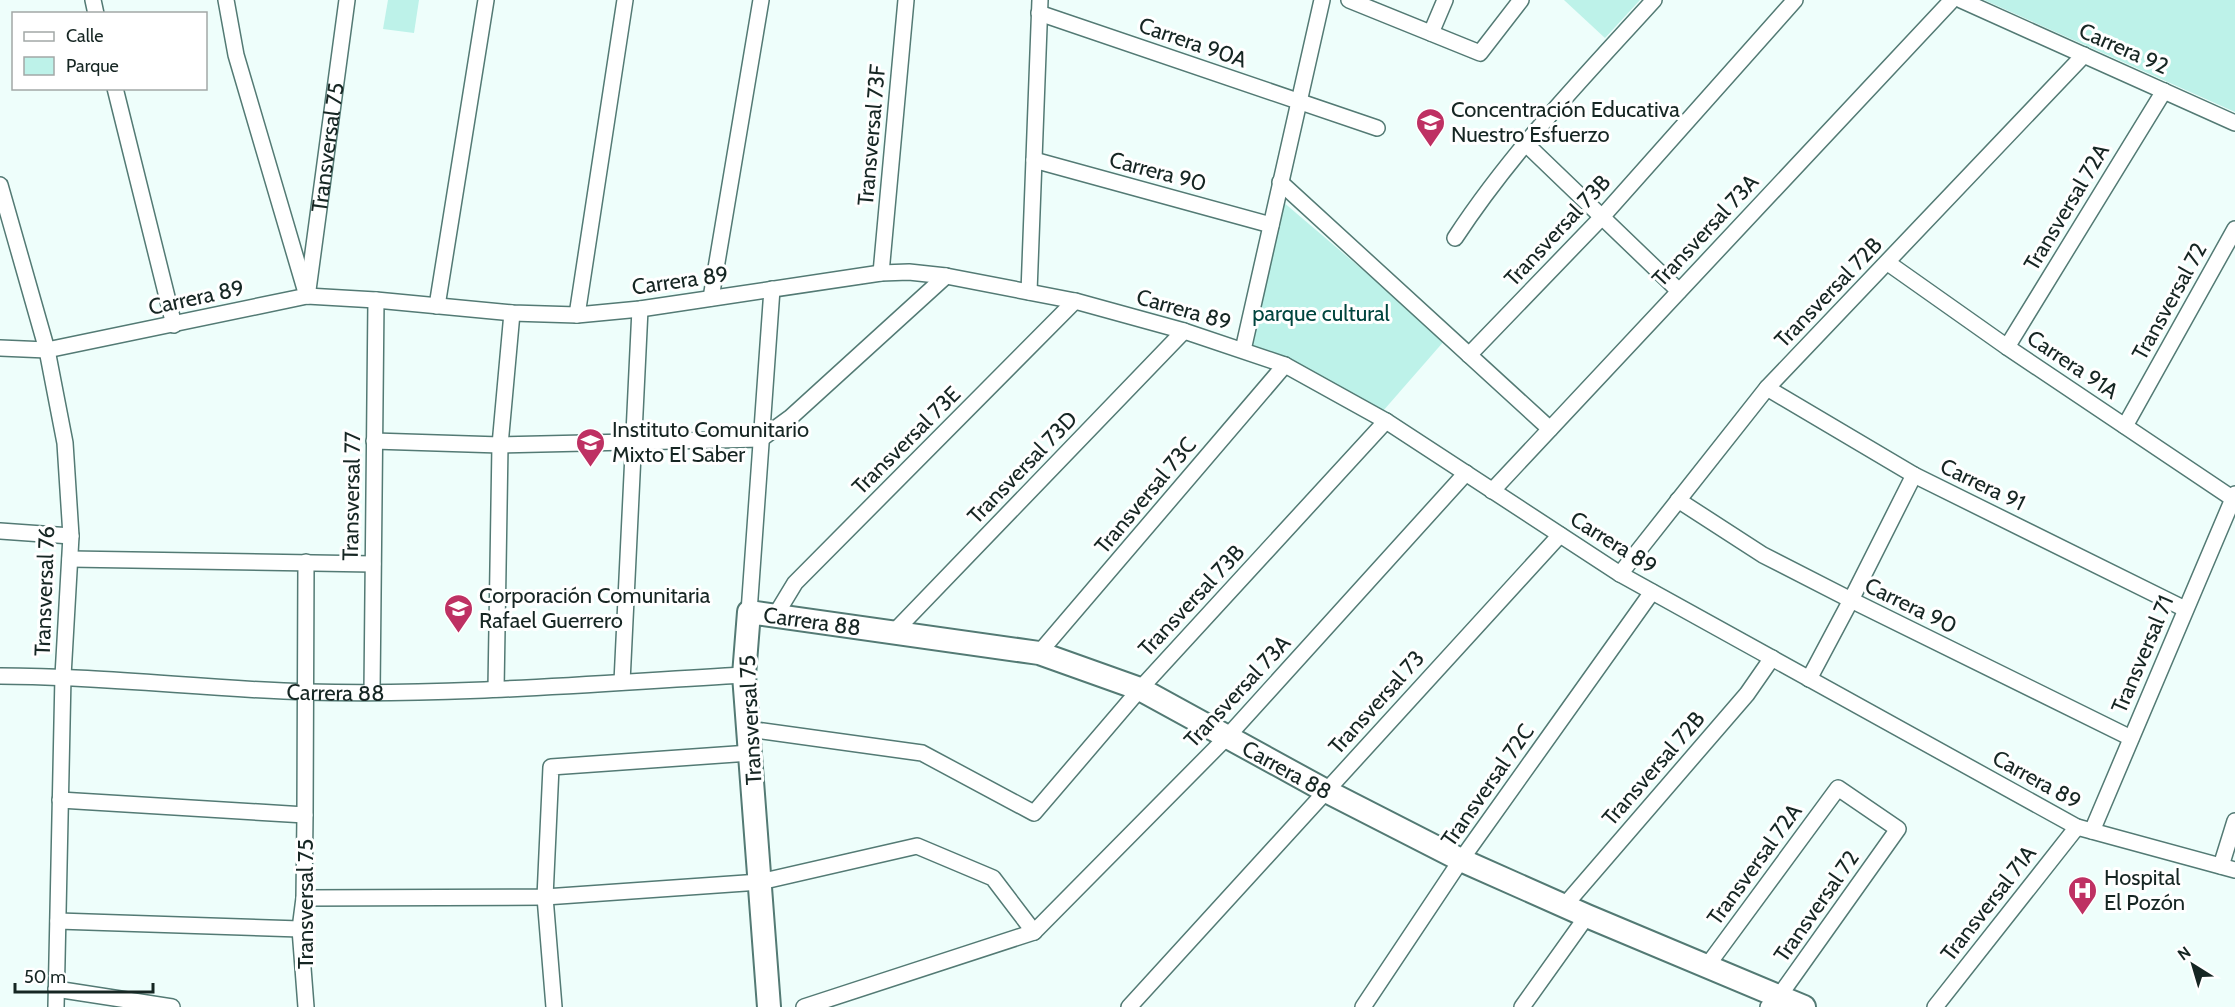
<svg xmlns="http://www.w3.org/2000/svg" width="2235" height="1007" viewBox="0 0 2235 1007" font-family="Cabin,sans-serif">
<rect width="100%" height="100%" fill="#eefefb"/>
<!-- green -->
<g fill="#bdf2e9">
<polygon points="388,0 419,0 414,33 383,29"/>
<polygon points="1564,0 1640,0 1605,38"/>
<polygon points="1984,0 2235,0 2235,112"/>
<polygon points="1282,201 1445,340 1383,411 1251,347"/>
</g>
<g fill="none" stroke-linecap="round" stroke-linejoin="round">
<defs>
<g id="street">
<polyline points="93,0 96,14"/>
<polyline points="226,0 236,55 307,296"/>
<polyline points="1349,0 1480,53 1521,0"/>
<polyline points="1961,0 2235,123"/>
<polyline points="1039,13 1377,128"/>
<polyline points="1431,33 1445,0"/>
<polyline points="115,88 174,325"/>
<polyline points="1525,143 1679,291"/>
<polyline points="1034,160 1271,225"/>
<polyline points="1280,182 1550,429"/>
<polyline points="0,185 47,350 65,443 71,536 63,676 56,1007"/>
<path d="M1455,238C1512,151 1584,77 1654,0"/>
<polyline points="1888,263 2007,347 2235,500"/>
<polyline points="881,273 906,0"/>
<path id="s1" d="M308,290L347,0"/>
<polyline points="1029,292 1040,0"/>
<polyline points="711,298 761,0"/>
<polyline points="437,306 486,0"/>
<polyline points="577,315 625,0"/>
<polyline points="2007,347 2164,91"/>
<polyline points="0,348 47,350 307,296 376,300 512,313 577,315 640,309 881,273 909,272 946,276 1075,301 1184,331 1285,365 1386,421 1620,574 2077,827 2235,870"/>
<polyline points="1243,350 1322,0"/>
<polyline points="1469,355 1602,217 1795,0"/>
<polyline points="1767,388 1914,475 2185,609"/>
<polyline points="2125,426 2235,229"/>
<polyline points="374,441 500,445 761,439 791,417 946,276"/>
<polyline points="1492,491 1952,0"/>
<polyline points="1678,500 1763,555 1851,600 2131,738"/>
<polyline points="0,531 71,536"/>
<polyline points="70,559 373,564"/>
<polyline points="306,562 305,815 304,898 300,929 306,1007"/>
<polyline points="1620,574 1767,388 2084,55"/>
<polyline points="749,612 772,289"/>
<polyline points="775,616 795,583 1075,301"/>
<polyline points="893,633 1184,331"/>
<polyline points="1039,653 1285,365"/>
<path id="s2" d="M0,676C103,676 205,689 308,692C454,696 599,683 744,675"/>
<polyline points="1809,679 1851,600 1914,475"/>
<polyline points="622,682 640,309"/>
<polyline points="496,689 500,445 512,313"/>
<polyline points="372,692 376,300"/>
<polyline points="748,729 922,753 1034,813 1140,689 1386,421"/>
<polyline points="60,800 305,815"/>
<polyline points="2092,831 2235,494"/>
<polyline points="2221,866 2235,821"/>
<polyline points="304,898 545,897 760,882 917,846 993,878 1034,932"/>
<polyline points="1565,905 1747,694 1772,658"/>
<polyline points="58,921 300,929"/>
<polyline points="1707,966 1838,788 1898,829 1780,995 1768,1007"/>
<polyline points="56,989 172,1007"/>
<polyline points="554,1007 545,897 551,767 750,753"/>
<polyline points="804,1007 1034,932 1227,737 1466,473"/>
<polyline points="1129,1007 1560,535"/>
<polyline points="1363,1007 1461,860 1652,592"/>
<polyline points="1522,1007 1587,916"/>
<polyline points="1935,1007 2077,827"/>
</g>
<g id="secondary">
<path id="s3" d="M769,1007L744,675L749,612L1039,653L1140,689L1326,791L1461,860L1587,916L1804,1007"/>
</g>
</defs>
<!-- street casing -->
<use href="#street" stroke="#537a74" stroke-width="18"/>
<!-- secondary casing -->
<use href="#secondary" stroke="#537a74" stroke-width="26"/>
<!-- street -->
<use href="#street" stroke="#fff" stroke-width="15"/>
<!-- secondary -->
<use href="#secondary" stroke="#fff" stroke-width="22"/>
</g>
<!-- icons -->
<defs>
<symbol id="school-pin" viewBox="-11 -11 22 30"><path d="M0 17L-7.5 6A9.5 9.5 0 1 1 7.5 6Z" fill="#be3163" stroke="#fff"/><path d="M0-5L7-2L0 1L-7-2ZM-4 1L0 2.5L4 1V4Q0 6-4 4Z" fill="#fff"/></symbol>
<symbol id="hospital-pin" viewBox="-11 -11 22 30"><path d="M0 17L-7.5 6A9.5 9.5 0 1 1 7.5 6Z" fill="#be3163" stroke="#fff"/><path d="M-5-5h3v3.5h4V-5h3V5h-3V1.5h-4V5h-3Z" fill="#fff"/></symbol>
</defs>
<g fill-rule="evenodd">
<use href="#school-pin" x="1414" y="106" width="33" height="45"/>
<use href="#school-pin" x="574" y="426" width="33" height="45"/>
<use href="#school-pin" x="442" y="592" width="33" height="45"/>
<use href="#hospital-pin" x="2066" y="874" width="33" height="45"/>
</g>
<g text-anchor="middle" stroke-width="6" stroke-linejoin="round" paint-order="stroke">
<!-- street labels -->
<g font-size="22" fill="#162623" stroke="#fff">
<text transform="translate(1193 42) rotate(19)" y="8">Carrera 90A</text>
<text transform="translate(2124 48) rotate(24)" y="8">Carrera 92</text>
<text transform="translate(871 135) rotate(-85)" y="8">Transversal 73F</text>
<text dy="8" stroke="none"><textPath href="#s1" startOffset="144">Transversal 75</textPath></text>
<text transform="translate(1158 171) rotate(15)" y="8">Carrera 90</text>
<text transform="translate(2066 207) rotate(-59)" y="8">Transversal 72A</text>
<text transform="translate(1557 230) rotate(-47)" y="8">Transversal 73B</text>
<text transform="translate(1705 230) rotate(-47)" y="8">Transversal 73A</text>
<text transform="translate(680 280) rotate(-8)" y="8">Carrera 89</text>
<text transform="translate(1828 292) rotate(-46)" y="8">Transversal 72B</text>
<text transform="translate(196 297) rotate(-12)" y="8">Carrera 89</text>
<text transform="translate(2169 301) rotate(-61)" y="8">Transversal 72</text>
<text transform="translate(1184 309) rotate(16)" y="8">Carrera 89</text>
<text transform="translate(2073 364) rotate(34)" y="8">Carrera 91A</text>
<text transform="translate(906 440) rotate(-45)" y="8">Transversal 73E</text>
<text transform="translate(1022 467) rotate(-46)" y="8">Transversal 73D</text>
<text transform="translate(1983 484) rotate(26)" y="8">Carrera 91</text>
<text transform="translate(1145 495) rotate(-50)" y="8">Transversal 73C</text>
<text transform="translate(351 496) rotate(-89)" y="8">Transversal 77</text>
<text transform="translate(1614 542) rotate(32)" y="8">Carrera 89</text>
<text transform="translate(44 591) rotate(-88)" y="8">Transversal 76</text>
<text transform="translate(1191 600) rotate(-47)" y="8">Transversal 73B</text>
<text transform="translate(1911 605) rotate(26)" y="8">Carrera 90</text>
<text dy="8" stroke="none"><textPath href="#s3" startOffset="460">Carrera 88</textPath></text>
<text transform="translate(2142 654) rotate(-67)" y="8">Transversal 71</text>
<text dy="8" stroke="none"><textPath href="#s2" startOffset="336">Carrera 88</textPath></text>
<text transform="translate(1237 691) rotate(-47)" y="8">Transversal 73A</text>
<text transform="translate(1376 702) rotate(-48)" y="8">Transversal 73</text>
<text transform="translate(750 720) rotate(-93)" y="8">Transversal 75</text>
<text transform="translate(1653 768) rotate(-49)" y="8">Transversal 72B</text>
<text dy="8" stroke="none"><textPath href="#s3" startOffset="964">Carrera 88</textPath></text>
<text transform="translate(2037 779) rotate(29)" y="8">Carrera 89</text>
<text transform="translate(1487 785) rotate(-55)" y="8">Transversal 72C</text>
<text transform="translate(1754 864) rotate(-54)" y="8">Transversal 72A</text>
<text transform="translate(1988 903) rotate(-52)" y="8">Transversal 71A</text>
<text transform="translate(305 904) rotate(-90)" y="8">Transversal 75</text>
<text transform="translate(1816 906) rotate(-55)" y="8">Transversal 72</text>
</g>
<!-- poi labels -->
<g font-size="22" fill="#162623" stroke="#fff" text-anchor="start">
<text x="1451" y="117">Concentración Educativa<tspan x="1451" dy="25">Nuestro Esfuerzo</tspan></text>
<text x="612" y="437">Instituto Comunitario<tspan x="612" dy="25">Mixto El Saber</tspan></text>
<text x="479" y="603">Corporación Comunitaria<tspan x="479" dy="25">Rafael Guerrero</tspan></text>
<text x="2104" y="885">Hospital<tspan x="2104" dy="25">El Pozón</tspan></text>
</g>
<!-- park labels -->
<g font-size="22" fill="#00453e" stroke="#fff">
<text x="1321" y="321">parque cultural</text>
</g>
</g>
<!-- legend -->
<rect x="12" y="12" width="195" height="78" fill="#ffffff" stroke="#a2a8a7" stroke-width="1.5"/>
<rect x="24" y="32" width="30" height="9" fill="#ffffff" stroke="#a2a8a7" stroke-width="1.5"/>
<text x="66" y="42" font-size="18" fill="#162623">Calle</text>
<rect x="24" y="57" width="30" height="18" fill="#bdf2e9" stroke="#a2a8a7" stroke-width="1.5"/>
<text x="66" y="72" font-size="18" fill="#162623">Parque</text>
<!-- north arrow -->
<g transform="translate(2193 965) rotate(323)" stroke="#ffffff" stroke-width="4.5" paint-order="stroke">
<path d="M0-4.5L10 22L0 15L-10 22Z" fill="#162623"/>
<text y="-9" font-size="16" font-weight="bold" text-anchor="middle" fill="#162623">N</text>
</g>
<!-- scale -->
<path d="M15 983v9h138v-9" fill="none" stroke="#162623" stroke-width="3"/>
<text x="24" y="983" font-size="18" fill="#162623" stroke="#ffffff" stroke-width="4.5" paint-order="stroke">50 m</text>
</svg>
